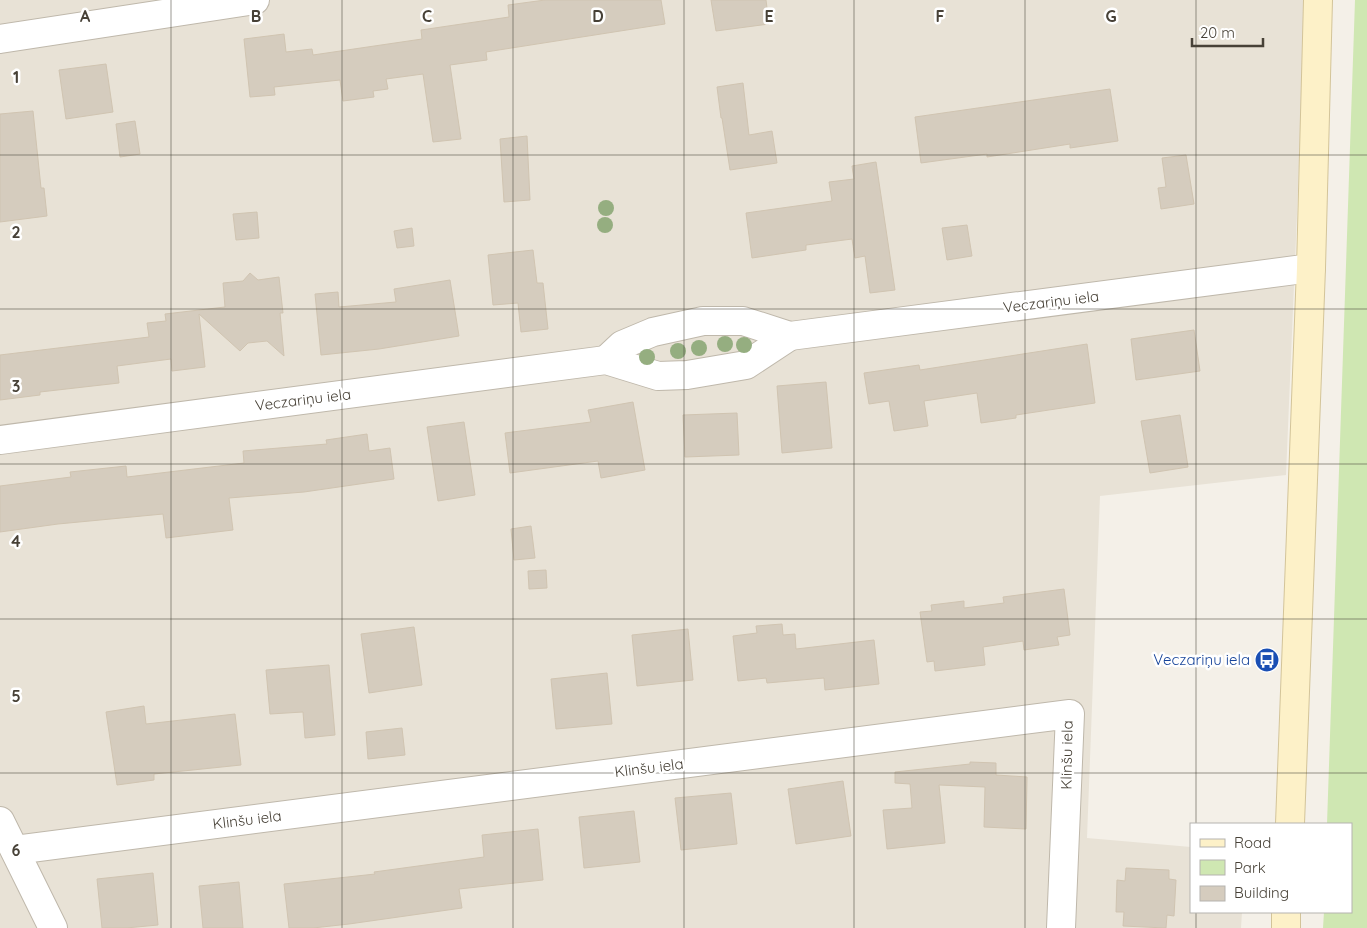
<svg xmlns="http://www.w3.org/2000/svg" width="1367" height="928" viewBox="0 0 1367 928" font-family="Quicksand,sans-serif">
<rect width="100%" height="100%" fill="#f4f0e8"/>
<!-- residential -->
<polygon fill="#e8e2d6" points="0,0 1306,0 1286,475 1100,496 1087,838 1191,847 1191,912 1242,912 1241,928 0,928"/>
<!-- green -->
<polygon fill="#cfe7b2" points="1355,0 1367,0 1367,928 1323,928 1324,912 1351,912 1351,824 1327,824"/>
<!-- building -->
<g fill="#d5ccbe" stroke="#d0c4b1">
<polygon points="545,0 661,0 665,24 486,52 487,60 450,65 461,139 433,142 423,74 386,79 388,89 373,91 374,97 343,101 340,80 274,87 275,95 250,97 244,39 284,34 286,52 312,49 313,55 422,39 421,30 509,17 508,5"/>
<polygon points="711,0 766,0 769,24 716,31"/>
<polygon points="106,64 113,112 66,119 59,70"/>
<polygon points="743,83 749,135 772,131 777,163 730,170 722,118 721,118 717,87"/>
<polygon points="1110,89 1118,141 1070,148 1070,144 987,157 987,154 921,163 915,117"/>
<polygon points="33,111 41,188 44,188 47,216 0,222 0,114"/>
<polygon points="135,121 140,154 120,157 116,124"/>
<polygon points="527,136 530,200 504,202 500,139"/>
<polygon points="1186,155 1194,204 1161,209 1158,188 1166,187 1162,158"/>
<polygon points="876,162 895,290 870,293 865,256 855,258 852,239 806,245 806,250 752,258 746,213 832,201 829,182 854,179 852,166"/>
<polygon points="257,212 259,238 236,240 233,214"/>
<polygon points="967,225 972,256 947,260 942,228"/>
<polygon points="412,228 414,246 397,248 394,231"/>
<polygon points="533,250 537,283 543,283 548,329 521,332 518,303 493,305 488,255"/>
<polygon points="250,273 258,280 279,277 283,313 280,313 284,356 267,341 248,343 240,351 199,314 205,367 172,371 171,359 117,366 119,383 40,392 40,395 0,400 0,355 149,337 147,323 166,321 165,314 225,307 223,283 243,281"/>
<polygon points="450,280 459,336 379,349 321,355 315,294 338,292 339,307 396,302 394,289"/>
<polygon points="1194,330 1200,371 1136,380 1131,339"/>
<polygon points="1087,344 1095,403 1016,415 1016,418 981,423 977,393 924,401 928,426 894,431 889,401 869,404 864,373 919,365 920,370"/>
<polygon points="826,382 832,448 782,453 777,386"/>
<polygon points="633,402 645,470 601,478 598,461 510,473 505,433 591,422 588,410"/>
<polygon points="737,413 739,455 685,457 683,415"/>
<polygon points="1180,415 1188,467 1150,473 1141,421"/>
<polygon points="464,422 475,495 438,501 427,427"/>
<polygon points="367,434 369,451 390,448 394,479 304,492 229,498 233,530 166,538 163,514 58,524 0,532 0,486 71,477 70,472 126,466 127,477 244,463 243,451 327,444 326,440"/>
<polygon points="531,526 535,558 514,560 511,529"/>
<polygon points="546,570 547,588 529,589 528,571"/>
<polygon points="1064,589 1070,635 1057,637 1059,645 1024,650 1023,641 983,647 985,665 935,671 934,661 927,662 920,612 932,611 931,605 964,601 964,608 1004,603 1003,597"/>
<polygon points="782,624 783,635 795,634 796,649 874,640 879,684 825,690 824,678 767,683 766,678 738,681 733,636 757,633 756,626"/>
<polygon points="414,627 422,685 369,693 361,634"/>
<polygon points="688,629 693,680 637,686 632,635"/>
<polygon points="329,665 335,735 305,738 303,712 270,714 266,670"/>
<polygon points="607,673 612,724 556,729 551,679"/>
<polygon points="144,706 146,724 235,714 241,765 154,774 154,780 117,785 106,712"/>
<polygon points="402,728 405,755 368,759 366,732"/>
<polygon points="970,762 996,763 996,775 1027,777 1026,829 984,827 985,787 939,785 945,843 887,849 883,810 912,808 910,784 895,783 895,772 970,764"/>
<polygon points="843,781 851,836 796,844 788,789"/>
<polygon points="731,793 737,844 681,850 675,798"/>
<polygon points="634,811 640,862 584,868 579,817"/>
<polygon points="538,829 543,880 459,889 462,908 349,924 313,928 289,928 284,884 375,874 374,872 484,857 482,835"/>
<polygon points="1126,868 1169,870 1169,879 1176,880 1174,916 1167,915 1166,928 1123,926 1124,912 1116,912 1117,880 1125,881"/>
<polygon points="153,873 158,925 126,928 102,928 97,879"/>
<polygon points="239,882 243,928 203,928 199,886"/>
</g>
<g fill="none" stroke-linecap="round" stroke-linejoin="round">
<defs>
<g id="minor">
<polyline points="0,39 255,0"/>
<polyline points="606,360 622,345 653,332 703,321 743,321 790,336 1311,268"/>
<polyline points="0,440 606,360 658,376 687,375 746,365 790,336"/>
<polyline points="0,821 53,928"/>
<polyline points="15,850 1070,714 1061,928"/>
</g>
<g id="secondary">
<polyline points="1290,824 1311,268 1318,0"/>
<polyline points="1286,928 1286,912"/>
</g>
</defs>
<!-- minor casing -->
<use href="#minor" stroke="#bfb8ab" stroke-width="30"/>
<!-- secondary casing -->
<use href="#secondary" stroke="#d3c499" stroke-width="30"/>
<!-- minor -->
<use href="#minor" stroke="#fff" stroke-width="28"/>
<!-- secondary -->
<use href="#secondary" stroke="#fdf1c8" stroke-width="28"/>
</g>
<!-- trees -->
<g fill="#95ae80">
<circle cx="606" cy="208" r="8"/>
<circle cx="605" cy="225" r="8"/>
<circle cx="725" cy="344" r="8"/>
<circle cx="744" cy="345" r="8"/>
<circle cx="699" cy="348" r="8"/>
<circle cx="678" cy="351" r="8"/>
<circle cx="647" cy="357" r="8"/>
</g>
<!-- grid -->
<path fill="none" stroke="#474137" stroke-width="1" stroke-opacity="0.55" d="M171,0V928M342,0V928M513,0V928M684,0V928M854,0V928M1025,0V928M1196,0V824M0,155H1367M0,309H1367M0,464H1367M0,619H1367M0,773H1367M1196,912V928"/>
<!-- icons -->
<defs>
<symbol id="bus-disc" viewBox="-11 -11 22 22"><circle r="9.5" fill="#1a4fb4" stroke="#fff"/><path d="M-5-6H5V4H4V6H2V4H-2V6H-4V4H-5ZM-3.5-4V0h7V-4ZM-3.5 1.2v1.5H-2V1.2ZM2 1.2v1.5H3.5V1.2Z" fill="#fff"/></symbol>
</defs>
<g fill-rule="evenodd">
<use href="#bus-disc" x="1253" y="646" width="28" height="28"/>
</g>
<g text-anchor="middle" stroke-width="5" stroke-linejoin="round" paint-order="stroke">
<!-- street labels -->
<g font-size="15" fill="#474137" stroke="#fff">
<text transform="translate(1051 302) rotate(-7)" y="5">Veczariņu iela</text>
<text transform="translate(303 400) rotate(-7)" y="5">Veczariņu iela</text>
<text transform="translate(1067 755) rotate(-89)" y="5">Klinšu iela</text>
<text transform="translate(649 768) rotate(-7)" y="5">Klinšu iela</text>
<text transform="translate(247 820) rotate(-7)" y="5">Klinšu iela</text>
</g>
<!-- transit labels -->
<g font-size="15" fill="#164399" stroke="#fff" text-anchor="end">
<text x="1250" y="665">Veczariņu iela</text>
</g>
</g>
<g font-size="16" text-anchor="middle" font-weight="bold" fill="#474137" stroke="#fff" stroke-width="5" stroke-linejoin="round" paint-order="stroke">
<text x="85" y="22">A</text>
<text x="256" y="22">B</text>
<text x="427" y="22">C</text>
<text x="598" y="22">D</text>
<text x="769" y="22">E</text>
<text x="940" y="22">F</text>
<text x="1111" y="22">G</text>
<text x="16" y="83">1</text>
<text x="16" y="238">2</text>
<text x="16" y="392">3</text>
<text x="16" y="547">4</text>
<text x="16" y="702">5</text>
<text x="16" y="856">6</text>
</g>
<!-- legend -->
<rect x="1190" y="823" width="162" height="90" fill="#ffffff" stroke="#b5b3af"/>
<rect x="1200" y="839" width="25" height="8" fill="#fdf1c8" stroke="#b5b3af"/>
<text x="1234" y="848" font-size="15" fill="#474137">Road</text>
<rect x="1200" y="860" width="25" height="15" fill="#cfe7b2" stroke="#b5b3af"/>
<text x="1234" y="873" font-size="15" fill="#474137">Park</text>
<rect x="1200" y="886" width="25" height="15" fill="#d5ccbe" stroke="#b5b3af"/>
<text x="1234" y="898" font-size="15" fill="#474137">Building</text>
<!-- scale -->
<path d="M1192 38v8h71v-8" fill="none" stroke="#474137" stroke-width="2.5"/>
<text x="1200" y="38" font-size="15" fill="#474137" stroke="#ffffff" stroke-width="4" paint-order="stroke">20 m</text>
</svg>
